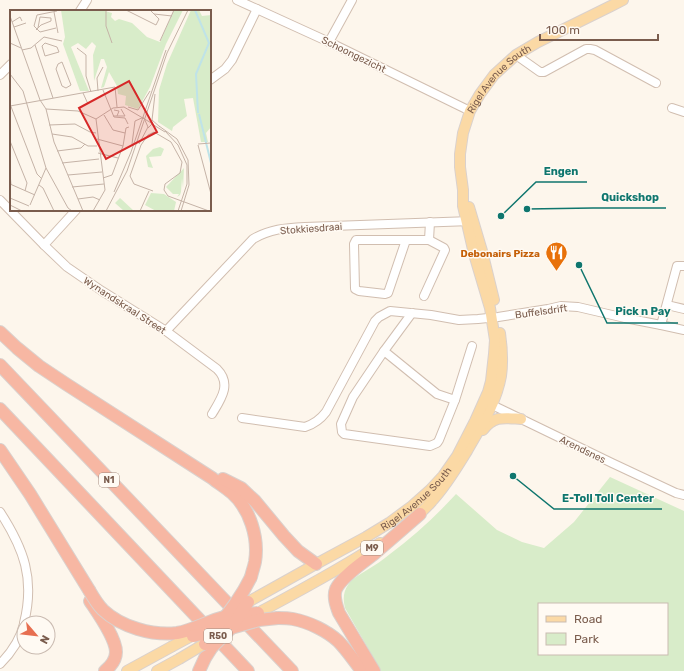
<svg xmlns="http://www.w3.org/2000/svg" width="684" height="671" viewBox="0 0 684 671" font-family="Rubik,sans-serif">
<rect width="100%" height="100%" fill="#fdf6ec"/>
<!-- green -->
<path fill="#d8ecc9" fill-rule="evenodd" d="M610,477L684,511V671H381L345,608C343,600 343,592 348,585C352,578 361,574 367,570C375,565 383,560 390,554C414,536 436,516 456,494L497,530L522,542L544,548L574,522ZM539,604H667V654H539Z"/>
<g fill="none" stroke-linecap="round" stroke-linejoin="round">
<defs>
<g id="minor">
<polyline points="237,0 329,42 470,111"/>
<polyline points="80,11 87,0"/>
<polyline points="329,42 352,0"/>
<polyline points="516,55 540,72 544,72 586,49 590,49 595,50 656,83"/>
<polyline points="0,75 11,64"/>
<polyline points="210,80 225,69 232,60 257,9"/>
<polyline points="672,108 684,112"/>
<path d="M0,200L44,245L67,267L102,291L166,331L217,369C232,384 221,399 212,414"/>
<polyline points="406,240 388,293 385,294 359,291 355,289 354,244 356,240 429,240 430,222"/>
<polyline points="44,245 76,210"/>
<polyline points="424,296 445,250 444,248 429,240"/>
<polyline points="667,305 684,309"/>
<polyline points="412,313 384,351 437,394 455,400 472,346"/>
<polyline points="661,325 677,266 684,266"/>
<path d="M166,331L253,239C270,229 285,228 305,227L471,221"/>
<polyline points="384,351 353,397 341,424 342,432 344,434 430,446 437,443 439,440 455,400"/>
<polyline points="488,403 612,463 676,493 684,495"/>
<path d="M242,418L305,427C314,424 320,420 326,412L375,321L379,317L390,311L431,315L459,320L478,319L498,317L548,309L561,306L578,307L625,318L661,325L684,330"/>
<path d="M0,512C24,549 35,579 24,623"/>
<path d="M0,664C11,653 20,640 24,624"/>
</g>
<g id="major">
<polyline points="469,207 482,251 494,300"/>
<path d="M483,430C494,415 505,418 521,419"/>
<path d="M414,518C421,513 426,508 432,501C446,486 456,469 467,451C480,428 496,404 501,376C503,362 502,347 500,333"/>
<path id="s1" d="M248,602L316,564L366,537L389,523L412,506L430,490L443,476L457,456L475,421L488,392L491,381L494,354L495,340L490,308L474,254L463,206V190L460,167V154L463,133L470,111L480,94L494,75L516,55L538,42L611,6L623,0"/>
<path d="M258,613C299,591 341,569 380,543"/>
<polyline points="127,671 171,647"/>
<polyline points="157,671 179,659"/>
</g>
<g id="highway">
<path d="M0,332L17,348L39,366L66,384L212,478C218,483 225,487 232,493C250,509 259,538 255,562C254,567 252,572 251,577"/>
<polyline points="0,365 292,671"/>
<polyline points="0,409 248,671"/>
<polyline points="0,450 30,494 89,590"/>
<polyline points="223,479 241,488 255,501 284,536 298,551 316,564"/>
<path d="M90,601C98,613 116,638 116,652C116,660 111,666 105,671"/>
<path d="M278,618C283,618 288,618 293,619C309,622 327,631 338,641C347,650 354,661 362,671"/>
<polyline points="199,671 205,658 212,647"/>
<path d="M374,671L339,613C336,605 333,596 336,589C342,576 364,562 375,553C390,540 405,527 420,514"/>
</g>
</defs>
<!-- minor casing -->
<use href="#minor" stroke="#d1beb0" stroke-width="10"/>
<!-- major casing -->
<use href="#major" stroke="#dad1cd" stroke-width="12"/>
<!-- highway casing -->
<use href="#highway" stroke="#dad1cd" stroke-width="14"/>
<!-- minor -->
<use href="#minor" stroke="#fff" stroke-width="8"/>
<!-- major -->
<use href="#major" stroke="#fbd9a5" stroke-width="10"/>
<!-- highway -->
<use href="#highway" stroke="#f7b7a3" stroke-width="12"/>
<defs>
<g id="major-bridge">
<polyline points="171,647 199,632"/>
<polyline points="179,659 211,640"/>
</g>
<g id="highway-bridge">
<path d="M89,590C93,597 97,604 103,610C121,627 153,636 177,633C194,630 208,621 224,617C235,615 247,614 258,613"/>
<polyline points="193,636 214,631 231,628 259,620 278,618"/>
<polyline points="205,644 235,604 244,590 251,577"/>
<polyline points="212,647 231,628 248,602"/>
</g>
</defs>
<!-- major-bridge casing -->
<use href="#major-bridge" stroke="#dad1cd" stroke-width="12" stroke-linecap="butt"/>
<!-- highway-bridge casing -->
<use href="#highway-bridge" stroke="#dad1cd" stroke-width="14" stroke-linecap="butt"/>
<!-- major-bridge -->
<use href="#major-bridge" stroke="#fbd9a5" stroke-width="10"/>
<!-- highway-bridge -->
<use href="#highway-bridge" stroke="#f7b7a3" stroke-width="12"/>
</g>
<!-- icons -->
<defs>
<symbol id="restaurant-pin" viewBox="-11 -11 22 30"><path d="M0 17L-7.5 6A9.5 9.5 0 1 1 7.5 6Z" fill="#e8710a" stroke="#fffaf3"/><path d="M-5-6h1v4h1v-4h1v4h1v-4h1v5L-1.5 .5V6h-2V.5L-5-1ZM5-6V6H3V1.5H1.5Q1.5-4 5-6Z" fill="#fff"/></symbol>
</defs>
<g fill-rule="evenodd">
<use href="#restaurant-pin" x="544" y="240" width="25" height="34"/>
</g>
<g text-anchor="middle" stroke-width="3" stroke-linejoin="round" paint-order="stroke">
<!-- shield labels -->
<g fill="#fffaf3" stroke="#a28b7f" stroke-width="1">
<rect x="99" y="473" width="20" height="14" rx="3"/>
<rect x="361" y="541" width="22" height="14" rx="3"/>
<rect x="204" y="629" width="28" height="14" rx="3"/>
</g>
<g font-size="9" font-weight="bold" fill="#7a5c4d">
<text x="109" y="483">N1</text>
<text x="372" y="551">M9</text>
<text x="218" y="639">R50</text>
</g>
<!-- street labels -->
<g font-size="10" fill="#7a5c4d" stroke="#fffaf3">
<text transform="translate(354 54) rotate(26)" y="4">Schoongezicht</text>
<text dy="4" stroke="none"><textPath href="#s1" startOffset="660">Rigel Avenue South</textPath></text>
<text transform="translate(311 228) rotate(-4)" y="4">Stokkiesdraai</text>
<text transform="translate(125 305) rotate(33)" y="4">Wynandskraal Street</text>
<text transform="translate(541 311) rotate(-8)" y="4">Buffelsdrift</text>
<text transform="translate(583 449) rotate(26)" y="4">Arendsnes</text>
<text dy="4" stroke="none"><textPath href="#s1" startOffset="198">Rigel Avenue South</textPath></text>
</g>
<!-- food labels -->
<g font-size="10" font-weight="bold" fill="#c56008" stroke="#fffaf3" text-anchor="end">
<text x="540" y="257">Debonairs Pizza</text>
</g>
</g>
<!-- overview -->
<g transform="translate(10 10)">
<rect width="201" height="201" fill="#fdf6ec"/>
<path d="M51,0L95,1L102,3L101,7L105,11L109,9L122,13L137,27L150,32L164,0H173L156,34L140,77L128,99L115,95L116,86L108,84L107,76L99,62L94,77L91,78L97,57L94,49H91L84,71L83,45L86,36L82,32L76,39L68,33L61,37L79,81H70L53,34L55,27ZM181,0H189L192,6L201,5V117L196,123L198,132H191L183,88L174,89L177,106L163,117L162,121L148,112L149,80L157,54ZM150,137L154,139L151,146L139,147L143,158L138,157L136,146L143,139ZM174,158L173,178L172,168L171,182L170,185L167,187L169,184H163L156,177ZM141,183L154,184L166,192L164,201H146L135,195ZM110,188L124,201H114L105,193Z" fill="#d8ecc9"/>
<path fill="none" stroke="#bfe3e8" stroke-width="2" d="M185,0L199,33L186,64L188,103M189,104L201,153"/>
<path fill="none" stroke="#c5b3a7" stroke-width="1" d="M96,0V16L102,33M116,0L146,15L149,9L140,0M44,2L48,23M144,4L162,6M0,6L30,90L36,99L68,101L86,109L103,98L114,97L143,114M2,12L10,7L12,11M4,17L16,13M46,18L30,22L24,16L27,5L47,1M26,20L31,15L41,11V8L30,7L28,18M150,31L164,0M0,33L11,38M35,33L47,37L49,42L35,46L32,36ZM25,35L43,88M67,38L76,45V66L81,82M12,40L21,38L34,27L52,31M52,52L61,75L56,78L52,76L46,59L48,54ZM0,64L13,81L36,158L58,198L62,201M93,80L104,107L115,108L118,114M88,81L87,68L93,57M73,83L78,94M145,84L142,110L150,117M0,94L27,164L31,168M0,96L105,77L107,97M118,97L128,100L140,81M36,99L44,132L73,201M94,105L103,120L115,123M103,106H107L109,101L104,100M107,106H115L111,99M39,115L65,114L80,122L86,123M149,116L167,129L178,150L179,175L171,201M138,118L142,114L155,122M155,121L168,135L177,155V174L168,201M42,124L62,127L78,136H87M87,129L113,136M0,131L17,173L15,181M122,134L125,111L134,107M129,134L138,117L134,108M188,134L201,133M188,135L201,184M47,141L71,138L75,134M88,143L108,148M52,153L89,149M0,163L1,175M58,165L92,162M93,168L102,165L113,136L116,118L119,117M0,174L25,185M29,175L33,178L44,201M62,177L94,174M143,181L124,174L120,166L131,135L138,125L144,122L161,132L172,152L170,163L155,174L154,180L158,186L199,201M104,182L121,142L156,40M0,188L19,196M68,189L83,187L90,190M0,195L12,201M20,195L36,158M83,201L95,180L86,109M96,201L117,161L157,43L178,0M130,201L139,181"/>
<path fill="#d62828" fill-opacity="0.15" stroke="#d62828" stroke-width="2" d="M119,71L147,122L96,149L69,98Z"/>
<rect width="201" height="201" fill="none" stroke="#7a5c4d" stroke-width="2"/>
</g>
<!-- callouts -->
<path fill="none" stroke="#0f766e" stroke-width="1.5" d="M501 216L536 182H587M527 209L593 208H666M579 265L607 323H678M513 476L554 509H662"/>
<g fill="#0f766e" stroke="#fffaf3" stroke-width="1.5">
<circle cx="501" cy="216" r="4"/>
<circle cx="527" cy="209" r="4"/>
<circle cx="579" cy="265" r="4"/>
<circle cx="513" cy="476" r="4"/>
</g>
<g font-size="11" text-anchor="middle" font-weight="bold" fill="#0f766e" stroke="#fffaf3" stroke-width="3" stroke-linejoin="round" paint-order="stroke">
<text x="561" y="175">Engen</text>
<text x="630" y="201">Quickshop</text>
<text x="643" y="315">Pick n Pay</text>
<text x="608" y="502">E-Toll Toll Center</text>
</g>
<!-- legend -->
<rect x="538" y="603" width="130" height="52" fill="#fffaf3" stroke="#cabbb1"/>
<rect x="546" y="616" width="20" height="6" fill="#fbd9a5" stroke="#cabbb1"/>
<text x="574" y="623" font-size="12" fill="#7a5c4d">Road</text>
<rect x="546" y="633" width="20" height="12" fill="#d8ecc9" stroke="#cabbb1"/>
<text x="574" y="643" font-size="12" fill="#7a5c4d">Park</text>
<!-- north arrow -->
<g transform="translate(36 635) rotate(118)"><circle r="19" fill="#fffaf3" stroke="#cabbb1"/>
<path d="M0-3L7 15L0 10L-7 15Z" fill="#e76f51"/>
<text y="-6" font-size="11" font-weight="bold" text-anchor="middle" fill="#7a5c4d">N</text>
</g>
<!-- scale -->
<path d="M540 34v6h118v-6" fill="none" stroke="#7a5c4d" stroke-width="2"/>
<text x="546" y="34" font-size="12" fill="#7a5c4d" stroke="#fffaf3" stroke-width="3" paint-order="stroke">100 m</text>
</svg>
